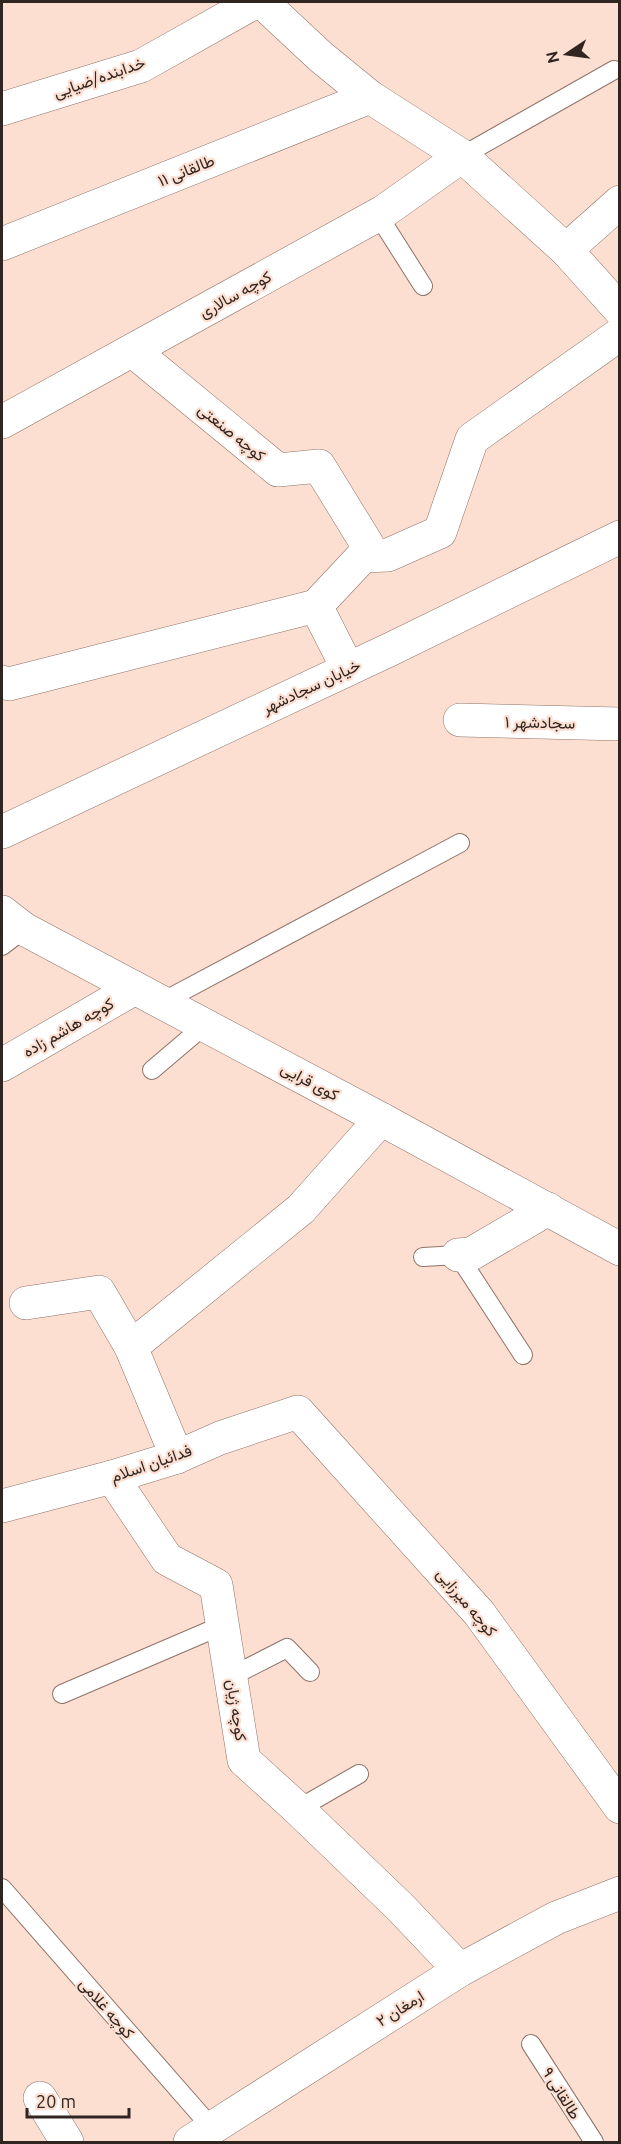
<svg xmlns="http://www.w3.org/2000/svg" width="621" height="2144" viewBox="0 0 621 2144" font-family="Ubuntu,Vazirmatn,sans-serif">
<rect width="100%" height="100%" fill="#fddfd2"/>
<g fill="none" stroke-linecap="round" stroke-linejoin="round">
<defs>
<g id="lane">
<polyline points="462,156 614,70"/>
<polyline points="378,215 423,286"/>
<polyline points="2,946 24,929"/>
<polyline points="162,1002 460,843"/>
<polyline points="152,1070 205,1025"/>
<polyline points="423,1257 458,1255 523,1355"/>
<polyline points="232,1676 287,1648 310,1672"/>
<polyline points="62,1694 223,1625"/>
<polyline points="298,1809 359,1774"/>
<polyline points="2,1888 212,2128"/>
<polyline points="531,2044 594,2142"/>
</g>
<g id="street">
<polyline points="262,2 321,57 370,97"/>
<polyline points="2,109 141,66 255,2"/>
<polyline points="2,244 370,97 462,156 566,250 620,310"/>
<polyline points="566,250 620,202"/>
<polyline points="133,351 278,470 319,466 367,544 363,556 316,606"/>
<polyline points="2,422 383,212 462,156"/>
<polyline points="363,556 388,555 440,532 472,439 620,334"/>
<polyline points="2,682 9,684 316,606 348,669"/>
<polyline points="460,720 620,724"/>
<polyline points="2,832 391,649 620,537"/>
<polyline points="2,912 24,929 381,1119 620,1249"/>
<polyline points="2,1065 135,988"/>
<polyline points="458,1255 471,1254 548,1209"/>
<polyline points="26,1303 99,1292 131,1347 177,1457"/>
<polyline points="131,1347 301,1209 381,1119"/>
<polyline points="112,1477 167,1559 216,1585 244,1760 298,1809 400,1907 460,1970"/>
<polyline points="2,1506 112,1477 177,1457 220,1438 298,1412 479,1613 620,1807"/>
<polyline points="40,2098 67,2142"/>
<polyline points="190,2142 460,1970 556,1918 620,1893"/>
</g>
</defs>
<!-- lane casing -->
<use href="#lane" stroke="#8e7368" stroke-width="20"/>
<!-- street casing -->
<use href="#street" stroke="#8e7368" stroke-width="34"/>
<!-- lane -->
<use href="#lane" stroke="#fff" stroke-width="18"/>
<!-- street -->
<use href="#street" stroke="#fff" stroke-width="33"/>
</g>
<g text-anchor="middle" stroke-width="4.5" stroke-linejoin="round" paint-order="stroke">
<!-- street labels -->
<g font-size="16" fill="#302520" stroke="#fddfd2">
<text transform="translate(99 77) rotate(-19)" y="6">خدابنده/ضیایی</text>
<text transform="translate(186 170) rotate(-22)" y="6">طالقانی ۱۱</text>
<text transform="translate(235 294) rotate(-29)" y="6">کوچه سالاری</text>
<text transform="translate(232 432) rotate(39)" y="6">کوچه صنعتی</text>
<text transform="translate(311 686) rotate(-25)" y="6">خیابان سجادشهر</text>
<text transform="translate(540 722) rotate(1)" y="6">سجادشهر ۱</text>
<text transform="translate(68 1027) rotate(-30)" y="6">کوچه هاشم زاده</text>
<text transform="translate(310 1081) rotate(28)" y="6">کوی قرایی</text>
<text transform="translate(151 1463) rotate(-19)" y="6">فدائیان اسلام</text>
<text transform="translate(467 1602) rotate(50)" y="6">کوچه میرزایی</text>
<text transform="translate(237 1710) rotate(81)" y="6">کوچه ژیان</text>
<text transform="translate(107 2008) rotate(49)" y="6">کوچه غلامی</text>
<text transform="translate(400 2008) rotate(-32)" y="6">ارمغان ۲</text>
<text transform="translate(562 2093) rotate(58)" y="6">طالقانی ۹</text>
</g>
</g>
<!-- border -->
<rect width="621" height="2144" fill="none" stroke="#302520" stroke-width="6"/>
<!-- north arrow -->
<g transform="translate(567 54) rotate(257)" stroke="#fddfd2" stroke-width="4.5" paint-order="stroke">
<path d="M0-4.5L10 22L0 15L-10 22Z" fill="#302520"/>
<text y="-9" font-size="16" font-weight="bold" text-anchor="middle" fill="#302520">N</text>
</g>
<!-- scale -->
<path d="M27 2108v9h102v-9" fill="none" stroke="#302520" stroke-width="3"/>
<text x="36" y="2108" font-size="18" fill="#302520" stroke="#fddfd2" stroke-width="4.5" paint-order="stroke">20 m</text>
</svg>
